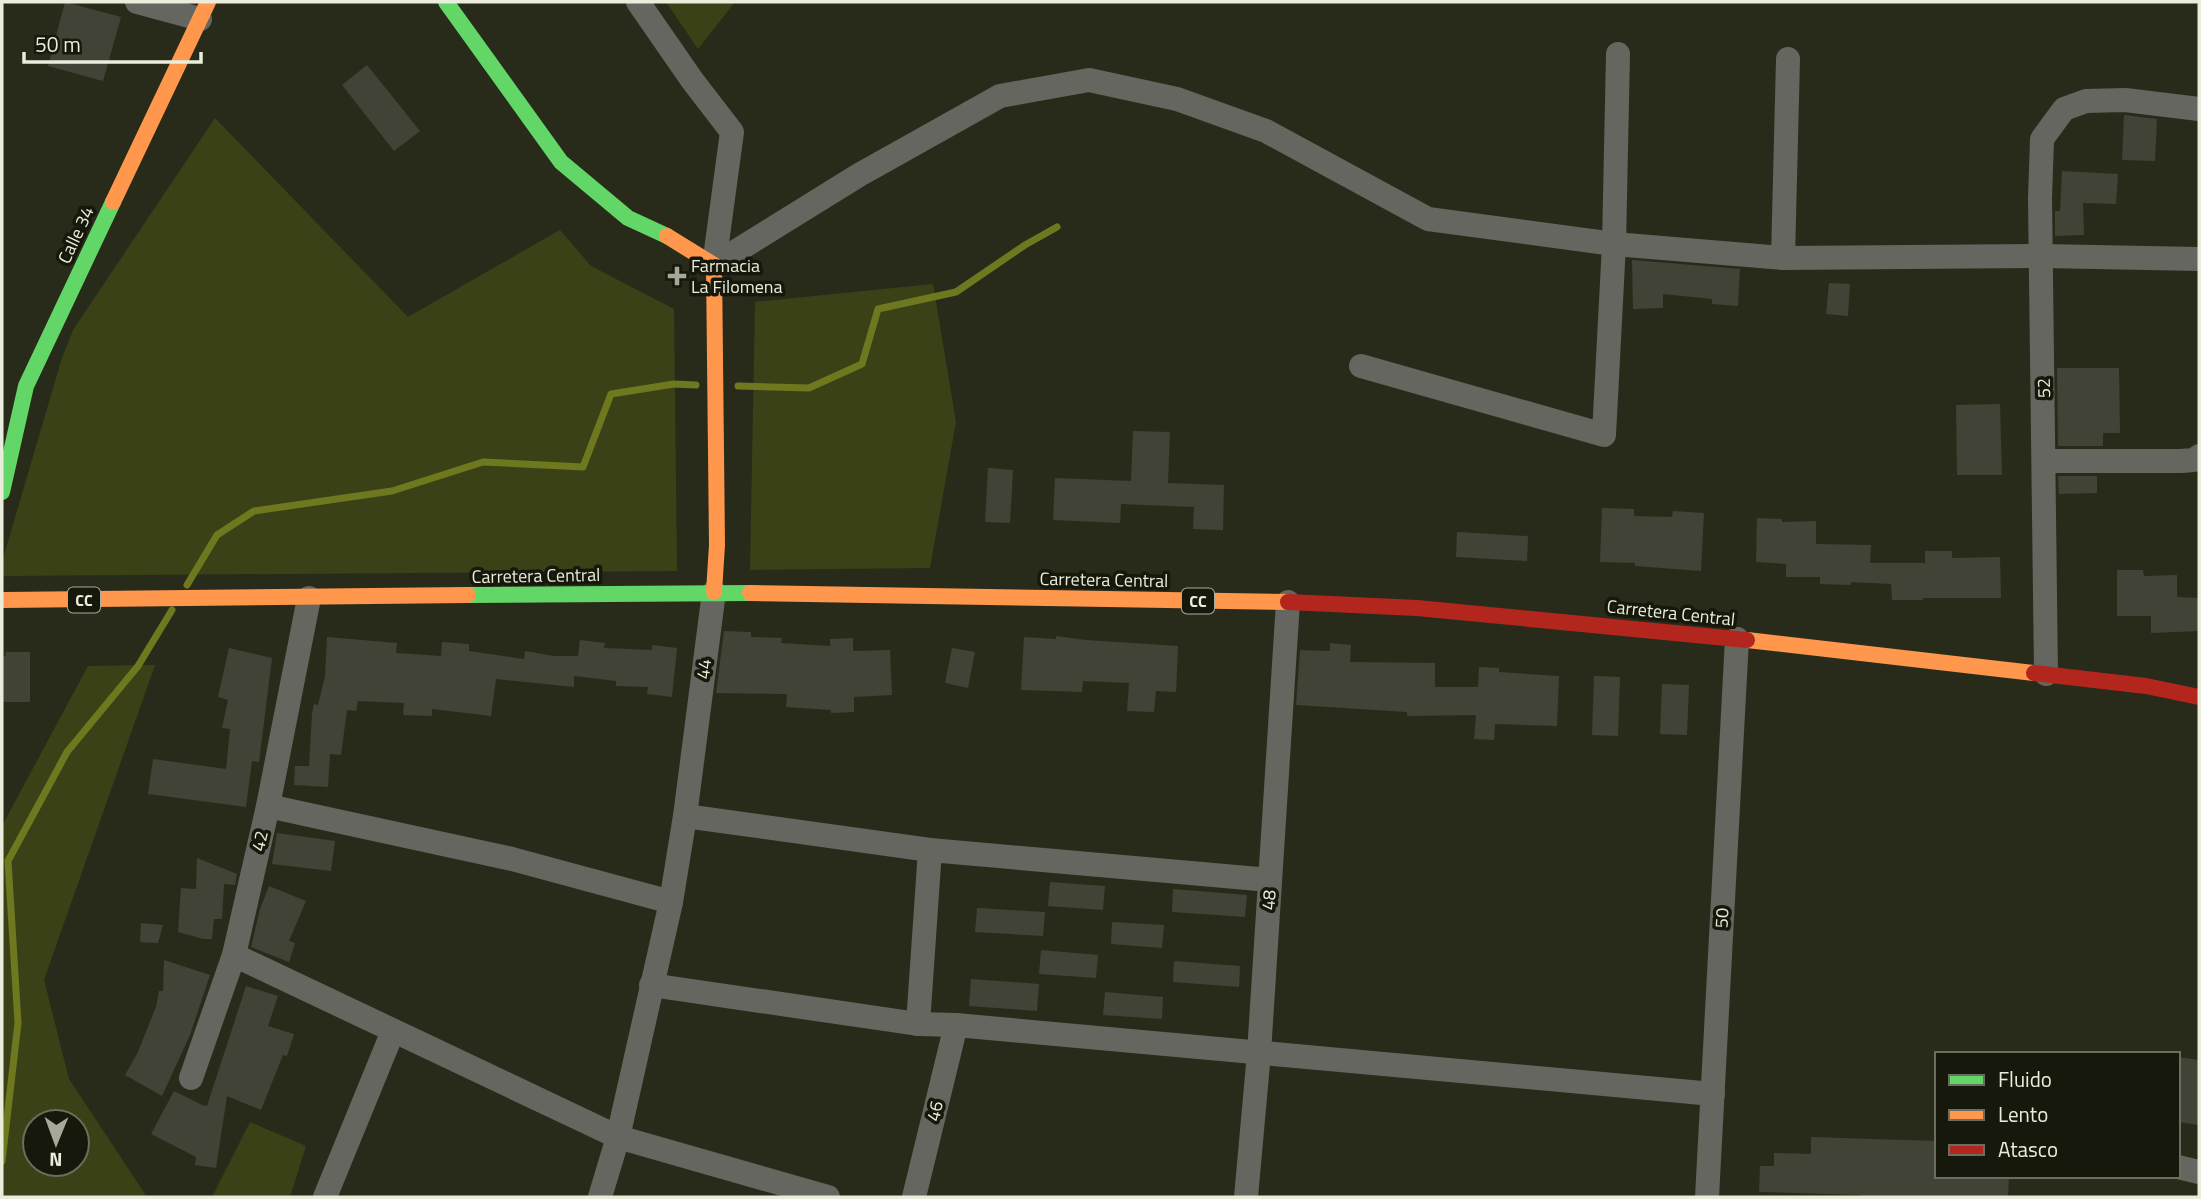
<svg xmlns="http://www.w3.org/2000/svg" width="2201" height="1199" viewBox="0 0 2201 1199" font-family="'Titillium Web',sans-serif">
<rect width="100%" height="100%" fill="#292b1a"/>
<!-- green -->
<g fill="#3b4116" fill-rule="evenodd">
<polygon points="666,2 735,2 698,49"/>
<polygon points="215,118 408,317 560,230 591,266 674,309 677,571 2,576 2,562 61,361 73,330"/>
<polygon points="933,284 956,422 930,568 750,570 755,302"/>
<path d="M155,665L44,980L69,1079L147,1197H2V826L88,666ZM77,1122V1164H35V1122Z"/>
<polygon points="250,1122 306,1146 290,1197 212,1197"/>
</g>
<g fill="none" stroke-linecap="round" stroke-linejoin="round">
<!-- stream -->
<g stroke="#6e781f" stroke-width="7">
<polyline points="738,386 809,388 862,364 878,309 956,292 1025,245 1057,227"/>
<polyline points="187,585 217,535 254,511 392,491 483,462 583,467 611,394 674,384 696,385"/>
<polyline points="2,1161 18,1023 8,861 67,752 138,666 172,610"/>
</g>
</g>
<!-- building -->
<g fill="#414336">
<polygon points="65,2 121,17 103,81 48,66"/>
<polygon points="367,65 420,131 394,151 342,85"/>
<polygon points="2124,115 2157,119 2155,161 2122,160"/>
<polygon points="2062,171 2118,174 2116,204 2083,203 2084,235 2055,236 2055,211 2060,211"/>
<polygon points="1632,260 1740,269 1738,306 1712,304 1712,299 1663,294 1663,308 1633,309"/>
<polygon points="1829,283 1850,284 1848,316 1826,314"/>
<polygon points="2057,368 2119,368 2120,433 2103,433 2103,446 2058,446"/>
<polygon points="2000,404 2002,475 1957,475 1956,405"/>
<polygon points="1133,431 1170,432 1168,483 1224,485 1223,530 1193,529 1194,507 1121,504 1120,523 1053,520 1055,478 1131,481"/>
<polygon points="988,468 1013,470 1010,523 985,522"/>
<polygon points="2058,476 2097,476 2097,493 2059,494"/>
<polygon points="1602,508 1634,509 1634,516 1672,517 1673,511 1704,513 1701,571 1635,566 1635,563 1600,562"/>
<polygon points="1757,518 1782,519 1782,522 1816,521 1816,544 1871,545 1870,563 1925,563 1925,551 1952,551 1952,558 2000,557 2001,598 1923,598 1923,600 1892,600 1891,584 1851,582 1851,585 1820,584 1820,577 1786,577 1786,564 1756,562"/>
<polygon points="1457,532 1528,536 1527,561 1456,557"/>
<polygon points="2117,570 2143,570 2144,576 2177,575 2177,597 2199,598 2199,631 2151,633 2151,616 2117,616"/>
<polygon points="724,631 751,632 751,637 782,638 781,643 830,646 830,639 853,638 853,651 890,650 892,695 854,697 854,712 831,713 831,710 786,707 787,694 716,693"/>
<polygon points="1056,636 1086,640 1178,646 1176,692 1156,691 1154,712 1127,711 1129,683 1083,681 1082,692 1021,690 1024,637 1056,639"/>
<polygon points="327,637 397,643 396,653 441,656 442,642 469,644 469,651 524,659 525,651 554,656 578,656 580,640 605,643 604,648 652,650 652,645 677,648 672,697 647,694 648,687 616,686 616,681 574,676 574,687 496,679 491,716 432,709 432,716 403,715 404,703 358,701 356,711 347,710 341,755 330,754 328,787 294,785 295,766 309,766 312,714 314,704 318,705 325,676"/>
<polygon points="1330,643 1351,645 1350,662 1435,663 1435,687 1478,687 1479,667 1499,668 1499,672 1559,676 1557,726 1495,724 1494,740 1474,739 1476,715 1407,716 1407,712 1296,705 1300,650 1330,651"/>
<polygon points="229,648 272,658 259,762 252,761 246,807 148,794 153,759 226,769 230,729 222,728 228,700 218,697"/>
<polygon points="952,648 975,652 968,688 945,683"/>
<polygon points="5,652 30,652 30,702 2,702 2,656 6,656"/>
<polygon points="1594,676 1620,677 1618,736 1592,735"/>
<polygon points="1662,684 1689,685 1687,735 1660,734"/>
<polygon points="277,833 335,841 331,871 272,864"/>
<polygon points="197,858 237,874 235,885 224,884 222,919 214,919 212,939 203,939 178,932 181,888 196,889"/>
<polygon points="1050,882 1105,886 1103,910 1048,906"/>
<polygon points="269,886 306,901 289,941 295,943 289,962 251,947 260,909"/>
<polygon points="1173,889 1247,895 1245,917 1172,912"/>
<polygon points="977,908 1045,912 1043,936 975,932"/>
<polygon points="1112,922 1164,925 1162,948 1111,944"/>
<polygon points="141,923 163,925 158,943 140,942"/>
<polygon points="1041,950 1098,955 1096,978 1039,974"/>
<polygon points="164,960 210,975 190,1035 162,1096 125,1075 137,1054 156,1007 159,991 163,991"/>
<polygon points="1174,961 1240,966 1239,987 1173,982"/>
<polygon points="971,979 1039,984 1037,1011 969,1006"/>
<polygon points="246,986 278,996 268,1026 294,1034 287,1056 283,1055 261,1110 227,1096 216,1168 195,1165 196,1157 151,1134 174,1091 202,1105 207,1106"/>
<polygon points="1105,992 1163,997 1162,1019 1103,1015"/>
<polygon points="2178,1057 2199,1060 2199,1125 2178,1122"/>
<polygon points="1811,1137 1937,1141 1937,1176 2009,1176 2008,1197 1861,1197 1862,1195 1759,1192 1760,1166 1774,1166 1774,1153 1811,1154"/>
</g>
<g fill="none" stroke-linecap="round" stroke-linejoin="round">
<!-- street -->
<g stroke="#64665f" stroke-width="24">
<polyline points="137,2 200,19"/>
<polyline points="638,2 692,80 732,132 714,265"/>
<polyline points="1783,258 1788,59"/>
<polyline points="714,265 859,175 1000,96 1089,80 1177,99 1266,131 1428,219 1614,244 1783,258 2043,256 2199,259"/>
<polyline points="1361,366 1604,435 1614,244 1618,54"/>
<polyline points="2044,461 2181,461 2194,460 2199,456"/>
<polyline points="2046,674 2040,198 2042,139 2064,109 2086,101 2125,100 2199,109"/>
<polyline points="268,806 512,859 671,902"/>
<polyline points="685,816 930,850 1270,880"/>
<polyline points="234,955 618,1137 828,1197"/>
<polyline points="651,985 918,1024 956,1025 1713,1094"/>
<polyline points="918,1024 930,850"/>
<polyline points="191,1078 234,955 268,806 309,598"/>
<polyline points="2178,1167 2199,1172"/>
<polyline points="325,1197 393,1031"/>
<polyline points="600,1197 618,1137 671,902 685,816 714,592"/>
<polyline points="914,1197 956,1025"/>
<polyline points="1246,1197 1259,1053 1288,602"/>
<polyline points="1707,1197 1737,639"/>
</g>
<!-- fast -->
<g stroke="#63d668" stroke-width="16">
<polyline points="446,2 561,162 628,218 667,236"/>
<polyline points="2,492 26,386 113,202"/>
<polyline points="468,595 750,593"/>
</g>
<!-- slow -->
<g stroke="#ff974d" stroke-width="16">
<polyline points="113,202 208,2"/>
<polyline points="667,236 714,265 717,545 714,592"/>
<polyline points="750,593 1288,602"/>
<polyline points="2,600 468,595"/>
<polyline points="1747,640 2034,673"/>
</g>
<!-- jam -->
<g stroke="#b3261e" stroke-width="16">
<polyline points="1288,602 1417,608 1747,640"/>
<polyline points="2034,673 2146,686 2199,697"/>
</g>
</g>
<!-- markers -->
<path fill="#a6a997" stroke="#16180b" stroke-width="2.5" d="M673.5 265.5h7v7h7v7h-7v7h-7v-7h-7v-7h7z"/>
<g text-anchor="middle" stroke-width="7" stroke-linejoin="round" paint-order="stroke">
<!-- shield labels -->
<g fill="#16180b" stroke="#aaad9d" stroke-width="2">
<rect x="68" y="587.5" width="32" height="25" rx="5"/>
<rect x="1182" y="588.5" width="32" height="25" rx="5"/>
</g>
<g font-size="16" font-weight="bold" fill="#eaeddb">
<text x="84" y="606">CC</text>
<text x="1198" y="607">CC</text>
</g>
<!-- street labels -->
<g font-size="18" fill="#eaeddb" stroke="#16180b">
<text transform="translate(76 235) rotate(-65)" y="6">Calle 34</text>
<text transform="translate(2044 388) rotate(-91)" y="6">52</text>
<text transform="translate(536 576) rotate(-1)" y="6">Carretera Central</text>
<text transform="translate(1104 580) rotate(1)" y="6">Carretera Central</text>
<text transform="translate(1671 613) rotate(6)" y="6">Carretera Central</text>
<text transform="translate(704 669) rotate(-83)" y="6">44</text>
<text transform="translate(260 841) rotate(-77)" y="6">42</text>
<text transform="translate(1269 900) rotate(-86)" y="6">48</text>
<text transform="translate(1722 918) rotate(-87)" y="6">50</text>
<text transform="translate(935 1111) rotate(-76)" y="6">46</text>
</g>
<!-- poi labels -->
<g font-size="18" fill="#eaeddb" stroke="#16180b" text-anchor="start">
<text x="691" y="272">Farmacia<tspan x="691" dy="21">La Filomena</tspan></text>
</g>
</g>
<!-- border -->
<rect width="2201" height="1199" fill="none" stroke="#eaeddb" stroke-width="7"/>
<!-- legend -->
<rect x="1935" y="1052" width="245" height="126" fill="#16180b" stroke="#6b6d5e" stroke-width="2"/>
<rect x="1949" y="1075" width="35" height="10" fill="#63d668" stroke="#6b6d5e" stroke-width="2"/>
<text x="1998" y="1087" font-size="21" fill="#eaeddb">Fluido</text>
<rect x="1949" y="1110" width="35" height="10" fill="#ff974d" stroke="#6b6d5e" stroke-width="2"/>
<text x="1998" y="1122" font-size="21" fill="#eaeddb">Lento</text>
<rect x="1949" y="1145" width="35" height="10" fill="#b3261e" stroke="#6b6d5e" stroke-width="2"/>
<text x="1998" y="1157" font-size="21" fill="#eaeddb">Atasco</text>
<!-- north arrow -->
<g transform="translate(56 1143) rotate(181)"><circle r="33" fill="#16180b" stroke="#6b6d5e" stroke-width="2"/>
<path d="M0-5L12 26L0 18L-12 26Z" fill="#a6a997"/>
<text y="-10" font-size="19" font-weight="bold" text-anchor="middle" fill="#eaeddb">N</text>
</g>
<!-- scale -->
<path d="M24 52v10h177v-10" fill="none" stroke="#eaeddb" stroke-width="3.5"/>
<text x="35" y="52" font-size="21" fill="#eaeddb" stroke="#16180b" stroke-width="5" paint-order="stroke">50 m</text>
</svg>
